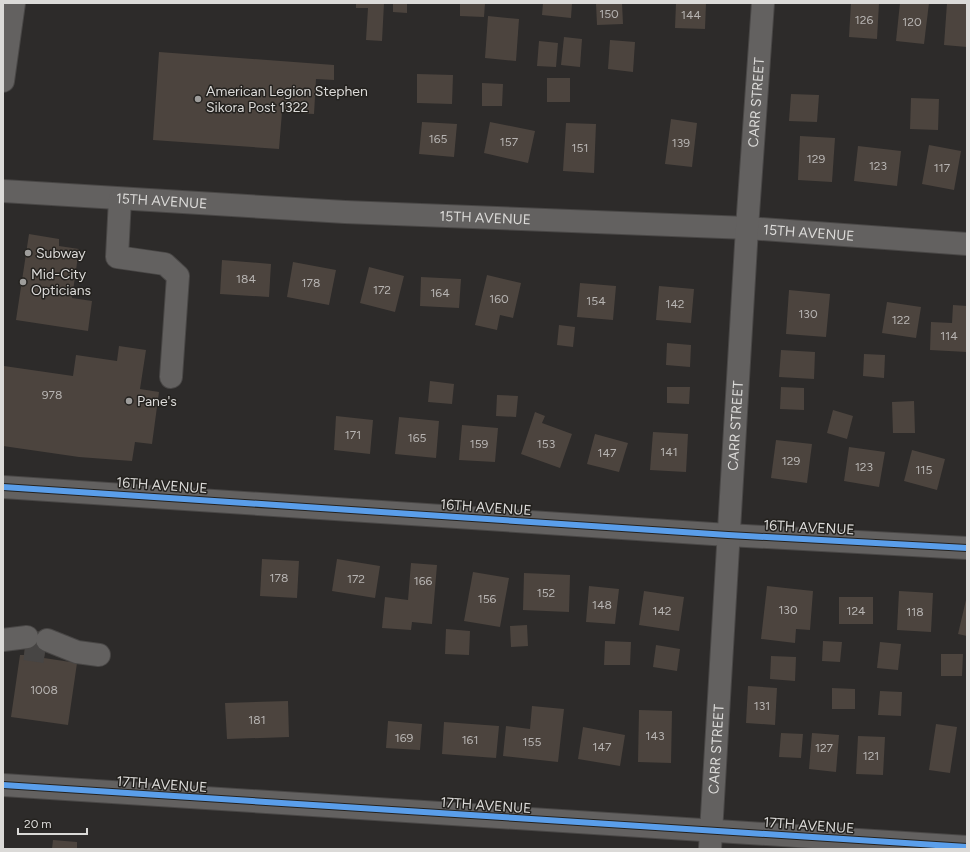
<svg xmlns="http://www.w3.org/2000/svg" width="970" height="852" viewBox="0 0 970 852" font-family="Figtree,sans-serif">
<rect width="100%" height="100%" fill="#2d2b2a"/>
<!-- building -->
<g fill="#4c443e">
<polygon points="356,3 384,3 382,41 366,40 368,8 356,8"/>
<polygon points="393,3 407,3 407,13 393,12"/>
<polygon points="460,3 485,3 484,17 460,16"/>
<polygon points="543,3 572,3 571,18 542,15"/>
<polygon points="596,3 622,3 623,24 597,25"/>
<polygon points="676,3 706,3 705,29 675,28"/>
<polygon points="851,3 879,3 877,39 849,37"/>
<polygon points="900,3 929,3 924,44 896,41"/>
<polygon points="947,3 967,3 967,47 944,45"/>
<polygon points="488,16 519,19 516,61 485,58"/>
<polygon points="564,37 582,39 580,67 561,65"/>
<polygon points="610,40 635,42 633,72 608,69"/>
<polygon points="539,41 558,43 556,67 537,66"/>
<polygon points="159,52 334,65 334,80 316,79 314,114 282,112 279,149 153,140"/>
<polygon points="417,74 453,75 452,104 417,103"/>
<rect x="547" y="78" width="23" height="24"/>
<polygon points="482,83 503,84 502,106 482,106"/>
<polygon points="791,94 819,95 817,122 789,121"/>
<polygon points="911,98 939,99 938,130 910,129"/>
<polygon points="671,119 697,123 692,167 665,164"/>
<polygon points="422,122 457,124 454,157 419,154"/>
<polygon points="490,122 535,131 528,163 484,153"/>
<polygon points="566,123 596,124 594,173 563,171"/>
<polygon points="800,136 835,138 832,182 798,180"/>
<polygon points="929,145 961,151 954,190 922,184"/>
<polygon points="858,146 901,151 897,186 854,181"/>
<polygon points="29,234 59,239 59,246 79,249 72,298 92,301 88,331 16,320"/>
<polygon points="222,260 271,264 269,297 220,294"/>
<polygon points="293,262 336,270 329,305 287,297"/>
<polygon points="369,267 404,276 395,312 360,303"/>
<polygon points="487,275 521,283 513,318 500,315 497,330 475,325"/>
<polygon points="421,277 461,279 459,308 420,306"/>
<polygon points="580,283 616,286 613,320 577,317"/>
<polygon points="659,286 694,289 691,323 656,320"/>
<polygon points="789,290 830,294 826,337 786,334"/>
<polygon points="887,302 921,307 916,338 882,333"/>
<polygon points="953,305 967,306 967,352 930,350 931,322 952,323"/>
<polygon points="559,325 575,327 573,347 557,345"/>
<polygon points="667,343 691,345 690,367 666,365"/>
<polygon points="119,346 146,350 140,389 159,392 152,444 135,442 132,461 79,457 3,446 4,366 73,376 76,355 117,361"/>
<polygon points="781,350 815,352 814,379 779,377"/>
<polygon points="864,354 885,355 884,378 863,376"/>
<polygon points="430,381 454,384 452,404 428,402"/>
<polygon points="667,387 690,387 689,404 667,403"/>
<polygon points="781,387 804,388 804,410 780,409"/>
<polygon points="497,395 518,396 516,417 496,416"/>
<polygon points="914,401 915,433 893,433 892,402"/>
<polygon points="833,410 853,416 847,439 827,433"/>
<polygon points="535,412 545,416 542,423 572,434 560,468 521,454"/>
<polygon points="336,416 373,420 370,454 334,450"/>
<polygon points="399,417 439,421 436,458 395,454"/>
<polygon points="462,425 498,428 495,462 459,460"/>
<polygon points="653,432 688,434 686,472 650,470"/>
<polygon points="595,434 628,443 619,472 587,464"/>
<polygon points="776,440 812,444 807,483 771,478"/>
<polygon points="849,447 885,452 879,487 844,481"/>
<polygon points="912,450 945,459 937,490 904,481"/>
<polygon points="262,559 299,561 297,598 260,596"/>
<polygon points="337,559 380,566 375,598 332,591"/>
<polygon points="411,563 437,565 432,624 412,622 411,630 382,628 385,597 408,600"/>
<polygon points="473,572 509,578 500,627 464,621"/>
<polygon points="524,573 570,575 569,612 523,610"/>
<polygon points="589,586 619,589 615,624 586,622"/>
<polygon points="767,586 813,591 810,630 796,629 795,643 761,639"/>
<polygon points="644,591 684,597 679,631 639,625"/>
<polygon points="899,591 933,593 931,632 897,630"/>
<rect x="839" y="597" width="34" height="27"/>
<polygon points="966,600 967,600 967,636 958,634"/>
<polygon points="527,625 528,646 511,647 510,626"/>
<polygon points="446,629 470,631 469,655 445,654"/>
<polygon points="27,630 48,633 44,658 77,663 68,725 11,717 20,655 24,655"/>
<polygon points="605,641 631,642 630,665 604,665"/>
<polygon points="823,641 842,642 840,662 822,661"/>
<polygon points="880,642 901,644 898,670 877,668"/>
<polygon points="656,645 680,649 677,671 653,667"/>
<polygon points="941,654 963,654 962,676 941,676"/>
<polygon points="771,656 796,657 795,681 770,679"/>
<polygon points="748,686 777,688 775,725 746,723"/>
<polygon points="832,688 855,689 855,709 832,709"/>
<polygon points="880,691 902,692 901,716 878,715"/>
<polygon points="288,701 289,737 227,739 225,703"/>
<polygon points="532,706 564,709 558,762 503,756 506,726 530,729"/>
<polygon points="639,710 672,711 671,763 638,762"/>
<polygon points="388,721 422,724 420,750 386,748"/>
<polygon points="444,722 499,726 496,758 442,754"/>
<polygon points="936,724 957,727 950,773 929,770"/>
<polygon points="583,727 625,735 620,766 578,759"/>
<polygon points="781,733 803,734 801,758 779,757"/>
<polygon points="812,733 839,735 836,772 809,769"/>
<polygon points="858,736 885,737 883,775 856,774"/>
<polygon points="53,840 77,842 77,849 52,849"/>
</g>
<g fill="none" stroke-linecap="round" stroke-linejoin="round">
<!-- minor-tunnel -->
<polyline stroke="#474544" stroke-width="22" stroke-dasharray="22 11" stroke-linecap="butt" points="25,649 45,652"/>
<defs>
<g id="minor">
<polyline points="3,81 14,3"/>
<path id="s1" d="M3,191L345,212L747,228L967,244"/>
<polyline points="120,199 117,257 165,264 178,276 171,377"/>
<polyline points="3,487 728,535 967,548"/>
<polyline points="3,640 27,637"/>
<polyline points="47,640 77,652 99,655"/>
<polyline points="3,785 967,847"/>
<path id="s2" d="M710,849L747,228L763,3"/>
</g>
</defs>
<!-- minor casing -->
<use href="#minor" stroke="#494746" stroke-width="24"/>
<!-- minor -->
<use href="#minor" stroke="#636160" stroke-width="22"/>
<defs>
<g id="cycleway">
<polyline points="3,487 728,535 967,548"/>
<polyline points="3,785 967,847"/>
</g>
</defs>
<!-- cycleway casing -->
<use href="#cycleway" stroke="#24221f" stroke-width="8"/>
<!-- cycleway -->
<use href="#cycleway" stroke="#5a9eea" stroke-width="6"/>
</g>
<!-- markers -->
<g fill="#9e9d9b" stroke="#24221f" stroke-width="1.5">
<circle cx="198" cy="99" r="4"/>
<circle cx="28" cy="253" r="4"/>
<circle cx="23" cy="282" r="4"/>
<circle cx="129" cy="401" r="4"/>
</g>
<g text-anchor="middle" stroke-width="3" stroke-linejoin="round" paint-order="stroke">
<!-- number labels -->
<g font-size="12" fill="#b7b4b2">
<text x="609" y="18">150</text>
<text x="691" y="19">144</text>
<text x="864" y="24">126</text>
<text x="912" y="26">120</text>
<text x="438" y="143">165</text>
<text x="509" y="146">157</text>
<text x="681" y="147">139</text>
<text x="580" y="152">151</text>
<text x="816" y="163">129</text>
<text x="878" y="170">123</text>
<text x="942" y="172">117</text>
<text x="246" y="283">184</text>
<text x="311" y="287">178</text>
<text x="382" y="294">172</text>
<text x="440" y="297">164</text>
<text x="499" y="303">160</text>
<text x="596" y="305">154</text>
<text x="675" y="308">142</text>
<text x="808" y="318">130</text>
<text x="901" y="324">122</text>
<text x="949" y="340">114</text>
<text x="52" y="399">978</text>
<text x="353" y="439">171</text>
<text x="417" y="442">165</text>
<text x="479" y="448">159</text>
<text x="546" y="448">153</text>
<text x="669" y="456">141</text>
<text x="607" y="457">147</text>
<text x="791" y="465">129</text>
<text x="864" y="471">123</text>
<text x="924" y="474">115</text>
<text x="279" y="582">178</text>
<text x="356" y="583">172</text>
<text x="423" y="585">166</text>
<text x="546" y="597">152</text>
<text x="487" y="603">156</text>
<text x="602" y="609">148</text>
<text x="788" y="614">130</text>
<text x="662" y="615">142</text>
<text x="856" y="615">124</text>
<text x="915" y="616">118</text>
<text x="44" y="694">1008</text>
<text x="762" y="710">131</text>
<text x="257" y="724">181</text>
<text x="655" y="740">143</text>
<text x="404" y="742">169</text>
<text x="470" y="744">161</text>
<text x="532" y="746">155</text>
<text x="602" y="751">147</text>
<text x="824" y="752">127</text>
<text x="871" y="760">121</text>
</g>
<!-- poi labels -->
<g font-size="14" fill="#dbdad8" stroke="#24221f" text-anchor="start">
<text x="206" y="96">American Legion Stephen<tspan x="206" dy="16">Sikora Post 1322</tspan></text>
<text x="36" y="258">Subway</text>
<text x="31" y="279">Mid-City<tspan x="31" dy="16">Opticians</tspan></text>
<text x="137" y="406">Pane's</text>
</g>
<!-- street labels -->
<g font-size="14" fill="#dbdad8" stroke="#24221f">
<text dy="5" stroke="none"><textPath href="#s2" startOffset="748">CARR STREET</textPath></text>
<text dy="5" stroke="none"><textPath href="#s1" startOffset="159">15TH AVENUE</textPath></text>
<text dy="5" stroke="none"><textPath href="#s1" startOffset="483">15TH AVENUE</textPath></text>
<text dy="5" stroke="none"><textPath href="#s1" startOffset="807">15TH AVENUE</textPath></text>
<text dy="5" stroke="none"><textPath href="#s2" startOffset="424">CARR STREET</textPath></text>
<text transform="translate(162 485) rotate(4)" y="5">16TH AVENUE</text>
<text transform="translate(486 507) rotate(4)" y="5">16TH AVENUE</text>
<text transform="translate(809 527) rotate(3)" y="5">16TH AVENUE</text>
<text dy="5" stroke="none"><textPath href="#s2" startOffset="100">CARR STREET</textPath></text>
<text transform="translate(162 784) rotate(4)" y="5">17TH AVENUE</text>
<text transform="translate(486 805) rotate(4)" y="5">17TH AVENUE</text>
<text transform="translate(809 825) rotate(4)" y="5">17TH AVENUE</text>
</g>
</g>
<!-- border -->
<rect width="970" height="852" fill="none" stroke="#dbdad8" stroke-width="8"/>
<!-- scale -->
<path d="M18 828v6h69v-6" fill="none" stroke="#dbdad8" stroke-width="2"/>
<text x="24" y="828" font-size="12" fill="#dbdad8" stroke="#24221f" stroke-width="3" paint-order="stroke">20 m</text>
</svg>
